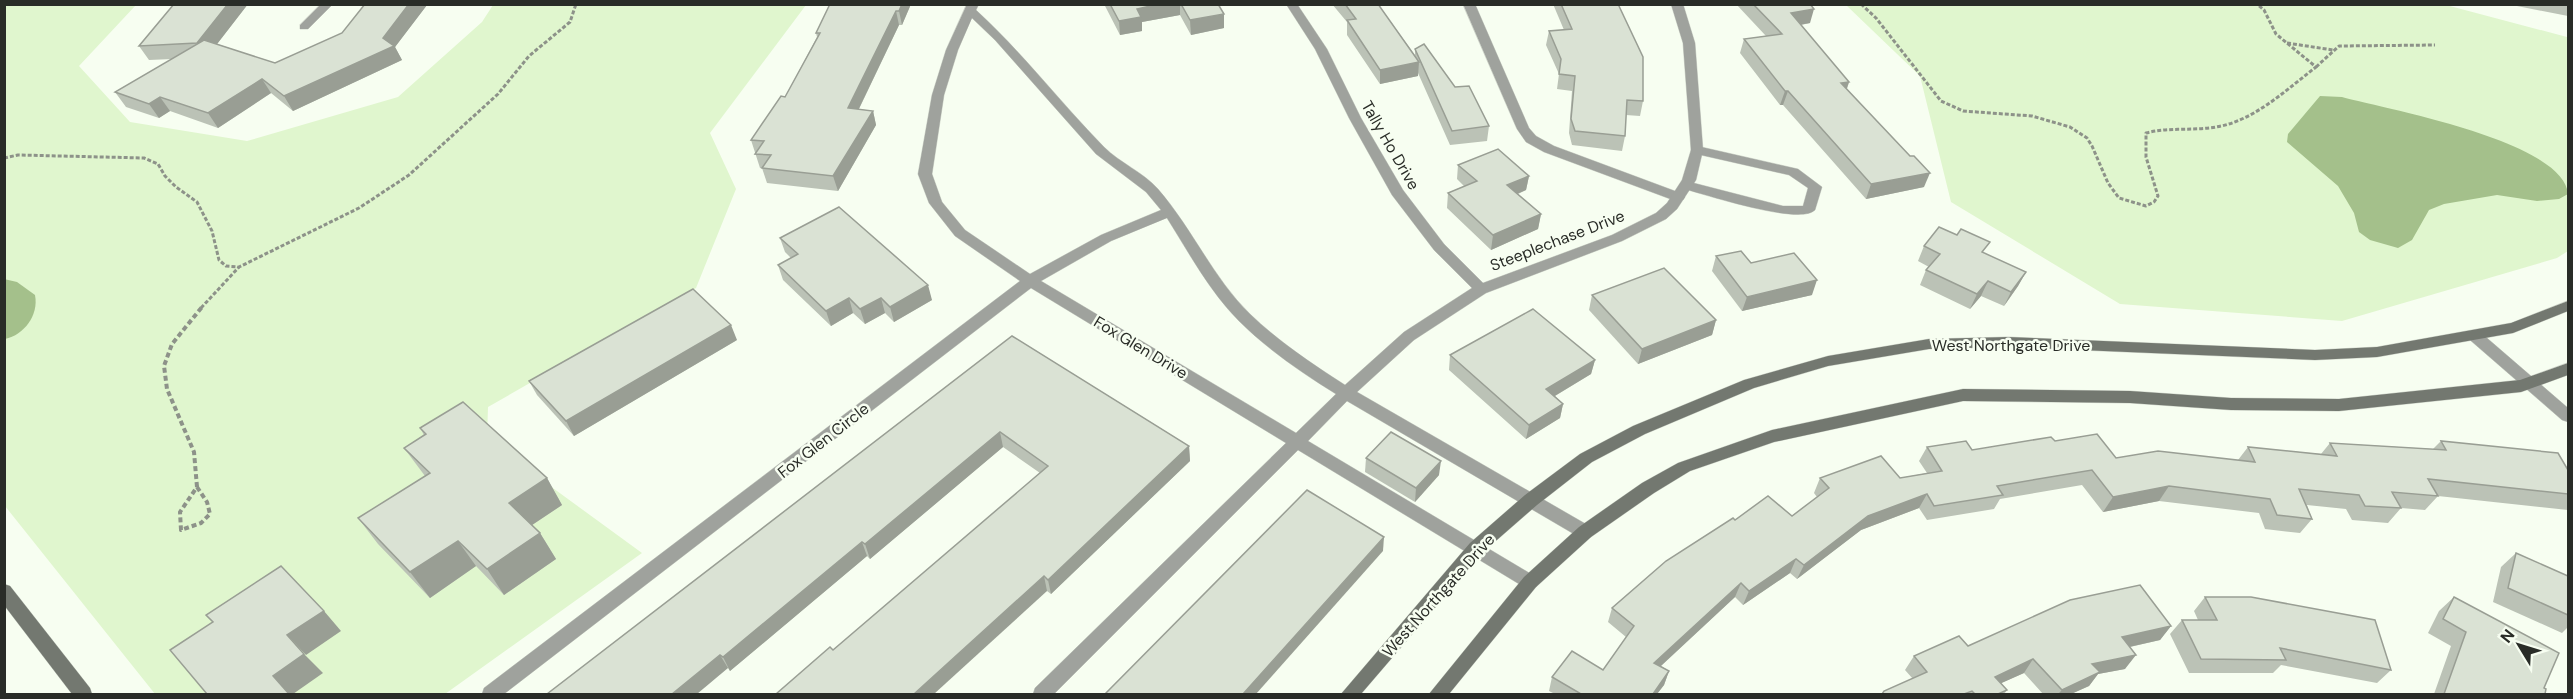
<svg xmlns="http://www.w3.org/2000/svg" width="2573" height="699" viewBox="0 0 2573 699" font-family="'DM Sans',sans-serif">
<rect width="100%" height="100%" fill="#f7fef1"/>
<!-- green -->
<g fill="#e0f6ce">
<polygon points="5,5 136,5 79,66 130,122 247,141 398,97 482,22 493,5 806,5 710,133 736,189 696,288 488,407 487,440 642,553 445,694 155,694 5,506"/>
<polygon points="1846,5 2446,5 2567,37 2568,251 2557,258 2342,321 2120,304 1951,202 1920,76"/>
</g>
<!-- water -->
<g fill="#a4c08b">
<path d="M2320,96L2342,97C2386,109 2564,141 2568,194L2559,199L2537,201L2497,195L2444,204L2429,210L2412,240L2398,248L2370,240L2359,232L2354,213L2338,186L2287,142L2288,134Z"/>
<path d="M4,279L17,282L35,295C39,315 24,335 5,339Z"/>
</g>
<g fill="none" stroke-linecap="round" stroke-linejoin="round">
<defs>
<g id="service">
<polygon points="1463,4 1475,4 1529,128 1536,136 1554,146 1683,194 1685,197 1683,200 1673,200 1544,152 1526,142 1517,129"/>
<path d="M1697,146L1798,169L1822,187L1815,210C1800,226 1704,194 1681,188L1679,185L1686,181L1783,206H1803L1808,188L1789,175L1692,153L1691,150L1692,147Z"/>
</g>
<g id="minor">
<polygon points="321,4 333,4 308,29 300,29 300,25"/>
<path d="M967,4H979L976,10C1022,52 1060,102 1104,147C1120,163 1143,172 1158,189C1192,228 1213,278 1250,314C1278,341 1312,364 1345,385L1404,332L1472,288L1434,250L1392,195L1349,118L1315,49L1286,4H1297L1327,49L1361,118L1403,190L1444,244L1483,283L1612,235L1656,213L1667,203L1682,180L1691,150L1683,43L1671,4H1683L1695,43L1703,150L1696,180L1677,209L1666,219L1622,241L1486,293L1414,340L1357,392L1591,527L1593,532L1591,537L1585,539L1579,537L1347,401L1308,441L1536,577L1539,582L1536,587L1530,589L1524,587L1298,450L1054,694H1033L1035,688L1286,443L1031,288L504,694H482L484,688L1020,281L955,236L929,203L918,174L932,95L946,50ZM972,18L995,40L1096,154L1146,192L1161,210L1101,235L1030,274L965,230L942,202L932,174L944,95L958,50ZM1167,218C1189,253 1210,292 1239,321C1267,349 1302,373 1336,394L1296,433L1041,281L1111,241Z"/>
<polygon points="2475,331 2480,332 2568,408 2568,422 2562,420 2470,340 2468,336"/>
</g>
<g id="secondary">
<polygon points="2568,301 2568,311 2513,333 2377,357 2315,360 2008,347 1929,349 1828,366 1754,388 1645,434 1592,462 1537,505 1482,553 1361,694 1341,694 1470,543 1525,495 1580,454 1633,426 1744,380 1828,356 1929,339 2008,337 2315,350 2377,347 2511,323"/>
<polygon points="2568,363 2568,375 2521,392 2339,411 2231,410 2130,403 1963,401 1774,442 1690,471 1654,493 1591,537 1536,587 1449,694 1429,694 1524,577 1579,527 1642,483 1678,463 1772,430 1963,389 2130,391 2231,398 2339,399 2520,380"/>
<polygon points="4,584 10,586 90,688 92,694 72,694 4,605"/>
</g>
</defs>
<!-- service casing -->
<use href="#service" stroke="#d2d8cd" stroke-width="1"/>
<!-- minor casing -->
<use href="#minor" stroke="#d2d8cd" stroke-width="1"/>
<!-- secondary casing -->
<use href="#secondary" stroke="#d2d8cd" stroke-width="1"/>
<!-- path-far1 -->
<g stroke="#8d9289" stroke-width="3" stroke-dasharray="4 2" stroke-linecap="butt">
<path d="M1861,4L1876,18L1941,101L1963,111L2032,116L2070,127L2087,138L2092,146L2108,183L2119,198L2146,206L2154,202L2158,196L2146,157V133C2169,127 2193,131 2216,127C2254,121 2286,90 2316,67L2276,34L2264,10L2257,4"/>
<polyline points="2287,43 2333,50"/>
<polyline points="2316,67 2339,46 2435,45"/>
<polyline points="4,158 18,155 144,158 158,164 165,176 176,187 197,202 212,231 219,260 226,266 239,267 359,208 409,175 498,94 529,56 570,22 576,4"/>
<polyline points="201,308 239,267"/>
</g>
<!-- path -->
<g stroke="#8d9289" stroke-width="4" stroke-dasharray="5 3" stroke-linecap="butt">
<polygon points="197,487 207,502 210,514 201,523 181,530 180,512"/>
<polyline points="197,487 194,452 167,389 164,366 172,344 202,307"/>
</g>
<!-- service -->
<use href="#service" fill="#9fa29d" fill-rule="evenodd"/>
<!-- minor -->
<use href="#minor" fill="#9fa29d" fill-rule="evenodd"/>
<!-- secondary -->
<use href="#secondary" fill="#737870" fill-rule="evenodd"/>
</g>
<!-- wall -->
<g fill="#bbc2b6">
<polygon points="174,4 248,4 217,44 275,63 342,33 365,4 449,4 427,5 395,47 402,60 293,111 271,93 218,128 170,111 159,118 126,107 115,92 172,59 149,60 139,46"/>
<polygon points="830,4 911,4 902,25 899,25 859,109 873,111 876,125 838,191 767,183 762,168 760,168 751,140 785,97 817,37 816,33"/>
<polygon points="1104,4 1218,4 1224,28 1191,35 1180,15 1142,22 1142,31 1120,35"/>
<polygon points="1332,4 1386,4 1379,6 1415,55 1415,49 1455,87 1489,126 1487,141 1450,145 1418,73 1418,76 1380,84 1347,35 1347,22"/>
<polygon points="1553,4 1618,4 1643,101 1640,116 1626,115 1625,136 1622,151 1572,145 1569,133 1572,91 1557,89 1559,74 1546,45 1549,31 1564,30"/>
<polygon points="1736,4 1810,4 1810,23 1801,25 1849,82 1847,89 1924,187 1866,199 1783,105 1780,105 1740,53 1744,39 1766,36"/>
<polygon points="2507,4 2568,4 2568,16"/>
<polygon points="1458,165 1529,176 1526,190 1518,194 1541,214 1538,229 1491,250 1447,208 1448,193 1464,186 1457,179"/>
<polygon points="780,238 932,300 894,322 885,313 865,324 853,313 831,326 783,280 778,265 791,258 785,252"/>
<polygon points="1924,246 1984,253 2026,272 2018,286 2004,306 1981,296 1970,309 1920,285 1926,270 1929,267 1918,261"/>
<polygon points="1716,256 1751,263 1812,295 1742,311 1712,271"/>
<polygon points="1592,295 1716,320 1712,335 1638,364 1589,310"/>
<polygon points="1012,336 1189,446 1190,461 1051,594 1047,591 833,650 1040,473 1003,447 870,559 867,556 730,671 728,668 547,694"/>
<polygon points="737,340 574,436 537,395 529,381"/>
<polygon points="1450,355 1595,360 1591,374 1555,396 1563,404 1560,418 1526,439 1449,370"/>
<polygon points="420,428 547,478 562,505 532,525 540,533 556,559 504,595 476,566 430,598 378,544 358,518 425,476 404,448 424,435"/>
<polygon points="2055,441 2116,458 2238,460 2248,447 2321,454 2330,443 2433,449 2441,441 2568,470 2568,510 2438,496 2425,510 2401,508 2388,523 2352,520 2346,509 2307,505 2312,519 2300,533 2265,529 2259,513 2159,501 2103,512 2082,485 2000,499 1994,509 1927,520 1919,508 1861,530 1797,579 1790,573 1743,605 1735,597 1661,666 1669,671 1664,685 1657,694 1555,694 1549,691 1552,677 1603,670 1626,637 1608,622 1612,608 1735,520 1792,516 1817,497 1814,493 1820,478 1900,478 1927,473 1919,461 1927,447 1972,450"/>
<polygon points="1366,458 1439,475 1415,502 1365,472"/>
<polygon points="2516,553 2568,576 2568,627 2562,633 2493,602 2501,567"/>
<polygon points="2205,597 2391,670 2377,683 2281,665 2273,673 2189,673 2170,634 2182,620 2198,620 2194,611"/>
<polygon points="2454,597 2544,688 2545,694 2434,694 2451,646 2428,633 2439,611"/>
<polygon points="2171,626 2160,640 2130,647 2125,669 2098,674 2089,686 2071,694 2043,694 2024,673 2001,683 2007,690 2004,694 1882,694 1913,679 1905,670 1914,656 1968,646"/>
</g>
<!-- shaded-wall -->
<g fill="#999e94">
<polygon points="228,4 248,4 207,57 197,43"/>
<polygon points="409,4 427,5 395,47 402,60 293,111 284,96 383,38"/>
<polygon points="902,4 911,4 902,25 899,11"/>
<polygon points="1159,4 1180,4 1180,15 1142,22 1142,31 1120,35 1119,21 1137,9"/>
<polygon points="1814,9 1810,23 1787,27 1791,13"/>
<polygon points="896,11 899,25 852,123 848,108"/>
<polygon points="1224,14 1224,28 1191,35 1190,20"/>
<polygon points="1419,62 1418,76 1380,84 1380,70"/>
<polygon points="262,79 271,93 218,128 208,113"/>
<polygon points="1849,82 1844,96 1841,83"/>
<polygon points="1785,91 1788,91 1783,105 1780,105"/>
<polygon points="160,97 170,111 159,118 149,104"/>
<polygon points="873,111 876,125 838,191 833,176"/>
<polygon points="1930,173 1924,187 1866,199 1871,184"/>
<polygon points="1529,176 1526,190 1505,199 1507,185"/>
<polygon points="1541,214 1538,229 1491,250 1493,235"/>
<polygon points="2026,272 2018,286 2004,306 2011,292"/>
<polygon points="1817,280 1812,295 1742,311 1747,297"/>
<polygon points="1988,281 1981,296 1970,309 1977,294"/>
<polygon points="928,285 932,300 894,322 890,307"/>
<polygon points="849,298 853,313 831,326 826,311"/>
<polygon points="881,298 885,313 865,324 860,309"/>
<polygon points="1716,320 1712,335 1638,364 1642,349"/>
<polygon points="731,325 737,340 574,436 566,421"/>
<polygon points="1595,360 1591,374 1543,403 1546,389"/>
<polygon points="1563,404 1560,418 1526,439 1529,425"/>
<polygon points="1000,432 1003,447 870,559 865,544"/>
<polygon points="1189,446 1190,461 1051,594 1048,580"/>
<polygon points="1441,461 1439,475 1415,502 1416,488"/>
<polygon points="547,478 562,505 526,529 509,503"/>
<polygon points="2169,486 2159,501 2103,512 2113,497"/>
<polygon points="1927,494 1919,508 1861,530 1797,579 1804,565 1868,516"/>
<polygon points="540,533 556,559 504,595 487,569"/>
<polygon points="1384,537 1383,551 1256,694 1243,694"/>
<polygon points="458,541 476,566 430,598 410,572"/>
<polygon points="862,542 867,556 730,671 723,657"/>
<polygon points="1796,559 1790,573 1743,605 1749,591"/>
<polygon points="1044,576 1047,591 934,694 914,694"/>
<polygon points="1741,583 1735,597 1650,676 1654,663"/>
<polygon points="324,611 341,631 306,655 287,635"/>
<polygon points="2171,626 2160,640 2111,651 2122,637"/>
<polygon points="304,654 323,673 293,694 289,694 273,676"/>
<polygon points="720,655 728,668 697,694 672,694"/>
<polygon points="2136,655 2125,669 2098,674 2089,686 2071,694 2058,694 2062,690 2092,664"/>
<polygon points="2033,659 2024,673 1986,690 1995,677"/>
<polygon points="1669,671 1664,685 1657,694 1653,694"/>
</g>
<!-- building -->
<g fill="#dae2d4" stroke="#999e94" stroke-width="1.5">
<polygon points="174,4 228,4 197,43 139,46"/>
<polygon points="365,4 409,4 383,38 394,46 284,96 262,79 208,113 160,97 149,104 115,92 204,40 275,63 342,33"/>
<polygon points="830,4 902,4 899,11 896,11 848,108 873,111 833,176 762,168 771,155 755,154 764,141 751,140 781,96 785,97 820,33 816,33"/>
<polygon points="1110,4 1159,4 1137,9 1141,17 1119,21"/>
<polygon points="1181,4 1218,4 1224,14 1190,20"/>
<polygon points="1345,4 1378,4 1419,62 1380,70 1347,20 1356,19"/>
<polygon points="1561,4 1618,4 1643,57 1643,101 1627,100 1625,136 1575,131 1571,119 1575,76 1559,74 1561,59 1549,31 1572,29"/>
<polygon points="1753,4 1810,4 1814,9 1791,13 1849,82 1841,83 1910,156 1914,156 1930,173 1871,184 1788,91 1785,91 1744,39 1782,34"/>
<polygon points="1424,44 1455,87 1469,86 1489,126 1452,131 1415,49"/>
<polygon points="1498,149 1529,176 1507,185 1541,214 1493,235 1448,193 1477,181 1458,165"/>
<polygon points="839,207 928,285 890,307 881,298 860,309 849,298 826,311 778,265 798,254 780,238"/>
<polygon points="1939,227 1957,235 1961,229 1990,242 1982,252 2026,272 2011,292 1988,281 1977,294 1926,270 1940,254 1924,246"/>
<polygon points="1741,251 1751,263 1794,253 1817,280 1747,297 1716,256"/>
<polygon points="1664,268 1716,320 1642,349 1592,295"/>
<polygon points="693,289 731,325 566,421 529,381"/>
<polygon points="1533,309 1595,360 1546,389 1563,404 1529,425 1450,355"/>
<polygon points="1012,336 1189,446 1048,580 1044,576 914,694 776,694 830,647 833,650 1048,466 1000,432 865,544 862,542 723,657 720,655 672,694 547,694"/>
<polygon points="463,402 547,478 509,503 540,533 487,569 458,541 410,572 358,518 430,473 404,448 426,434 420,428"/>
<polygon points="1391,432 1441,461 1416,488 1366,458"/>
<polygon points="2097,434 2116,458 2158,451 2255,462 2248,447 2337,456 2330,443 2446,450 2441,441 2558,453 2568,470 2568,494 2428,479 2438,496 2392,492 2401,508 2365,506 2359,495 2299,489 2312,519 2277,515 2270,499 2169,486 2113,497 2092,470 1997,486 2003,495 1934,506 1927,494 1868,516 1804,565 1796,559 1749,591 1741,583 1654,663 1669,671 1653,694 1581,694 1552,677 1572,651 1603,670 1634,626 1612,608 1666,561 1733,518 1735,520 1768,496 1792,516 1829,488 1820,478 1881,456 1900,478 1942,471 1927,447 1966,441 1972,450 2051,437 2055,441"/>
<polygon points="1307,490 1384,537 1243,694 1105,694"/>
<polygon points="2516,553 2568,576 2568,615 2508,588"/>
<polygon points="281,566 324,611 287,635 304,654 273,676 289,694 207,694 170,650 213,622 206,615"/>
<polygon points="2140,585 2171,626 2122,637 2136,655 2092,664 2100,672 2062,690 2033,659 1995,677 2007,690 1998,694 1975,694 1972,691 1964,694 1882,694 1884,691 1927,672 1914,656 1959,636 1968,646 2070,600"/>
<polygon points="2205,597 2251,597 2375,620 2391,670 2280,648 2286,660 2201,659 2182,620 2217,620"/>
<polygon points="2454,597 2559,653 2544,688 2546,689 2545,694 2444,694 2466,632 2443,619"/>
</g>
<g text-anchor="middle" stroke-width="5" stroke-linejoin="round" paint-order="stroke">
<!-- street labels -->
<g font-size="16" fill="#292c27" stroke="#f7fef1">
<text transform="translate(1391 145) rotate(60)" y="6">Tally Ho Drive</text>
<text transform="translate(1557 240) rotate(-21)" y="6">Steeplechase Drive</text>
<text x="2011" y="351">West Northgate Drive</text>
<text transform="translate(1141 347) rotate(31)" y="6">Fox Glen Drive</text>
<text transform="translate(823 440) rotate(-38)" y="6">Fox Glen Circle</text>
<text transform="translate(1438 595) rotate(-48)" y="6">West Northgate Drive</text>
</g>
</g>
<!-- border -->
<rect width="2573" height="699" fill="none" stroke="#292c27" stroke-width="12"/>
<!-- north arrow -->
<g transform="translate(2519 645) rotate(308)" stroke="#f7fef1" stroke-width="4.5" paint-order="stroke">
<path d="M0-4.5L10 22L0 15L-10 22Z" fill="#292c27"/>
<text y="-9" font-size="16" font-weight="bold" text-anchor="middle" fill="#292c27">N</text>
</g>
</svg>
